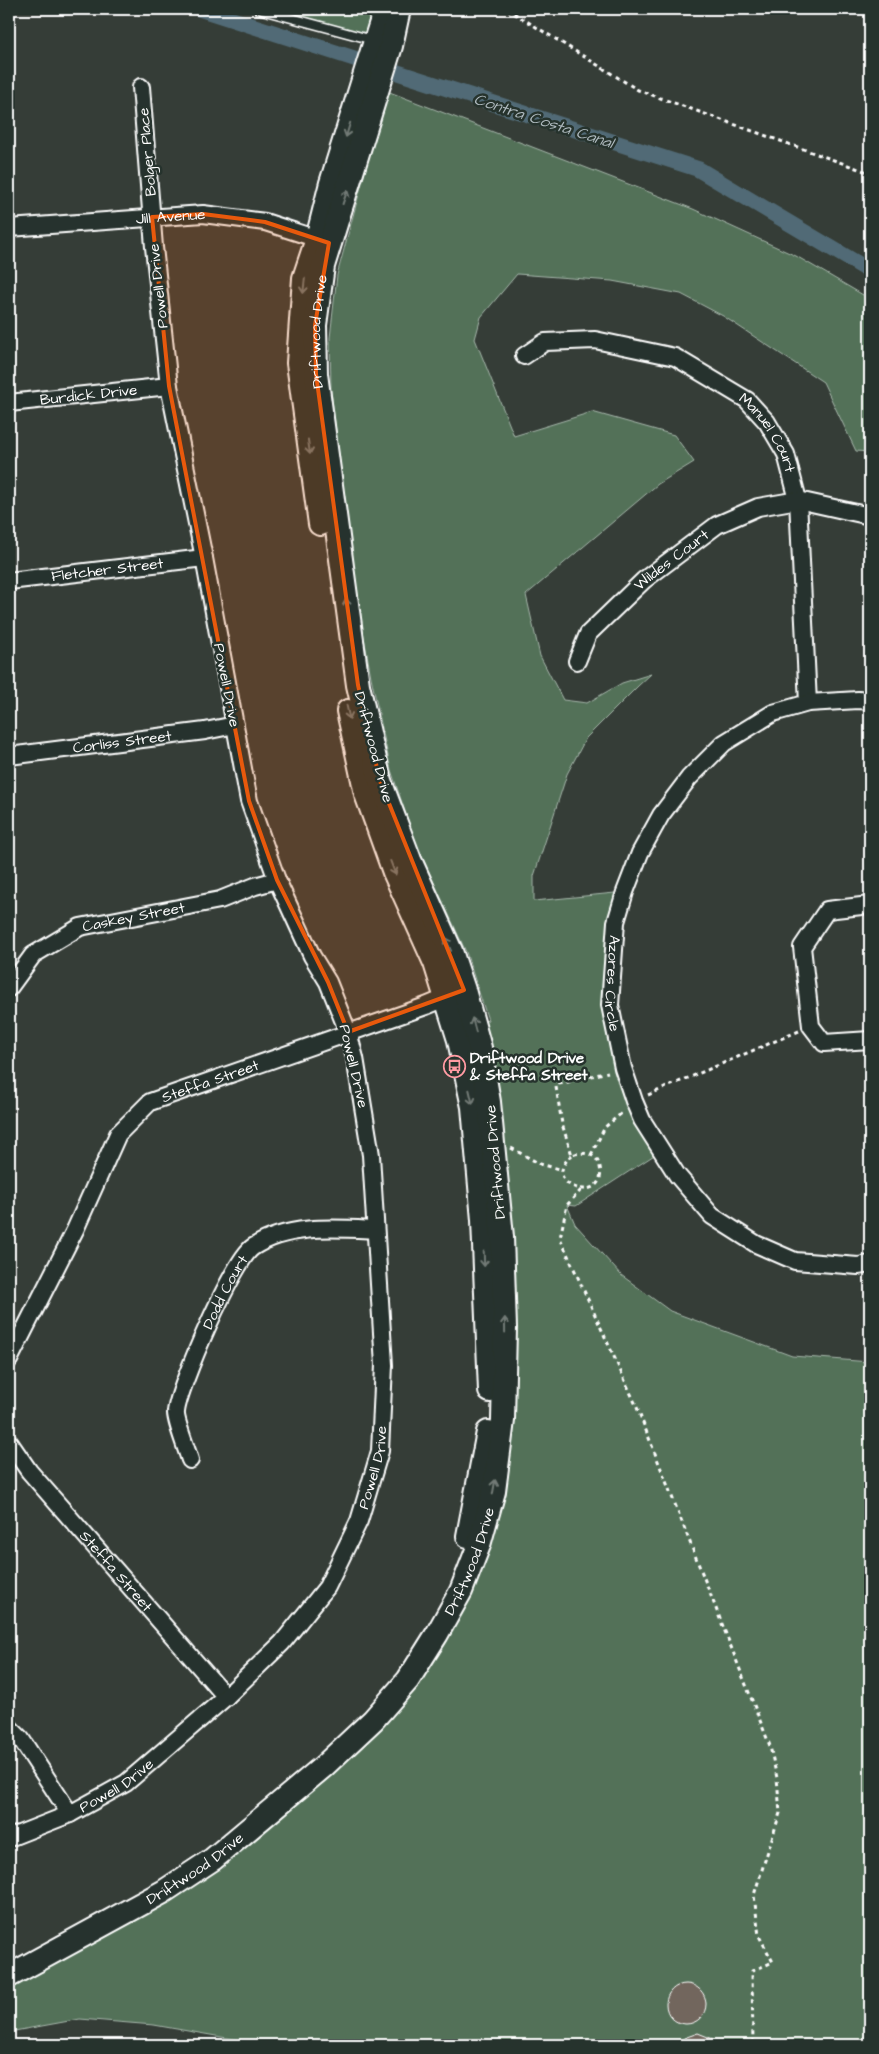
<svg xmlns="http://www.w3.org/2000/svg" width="879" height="2054" viewBox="0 0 879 2054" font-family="'Architects Daughter',sans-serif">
<rect width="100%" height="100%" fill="#353d37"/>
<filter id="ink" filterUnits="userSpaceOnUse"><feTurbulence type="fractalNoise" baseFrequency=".02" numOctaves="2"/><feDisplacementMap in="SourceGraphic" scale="10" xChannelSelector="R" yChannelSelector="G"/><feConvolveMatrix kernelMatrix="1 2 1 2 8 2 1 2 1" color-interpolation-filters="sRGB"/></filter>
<g filter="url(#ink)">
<!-- green -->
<g fill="#527159" stroke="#a8b8ac">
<polygon points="258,9 385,9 375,41"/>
<polygon points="387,91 693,209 796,256 870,299 870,452 856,451 823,382 723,316 681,294 612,281 517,274 481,317 475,339 514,436 592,412 674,435 694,462 658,484 526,595 540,656 563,700 587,703 622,683 651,674 638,686 586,738 567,774 534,876 534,901 625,892 610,1005 623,1068 662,1150 576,1206 567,1205 575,1224 621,1275 670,1311 792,1356 870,1362 870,2045 248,2045 250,2042 154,2025 80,2019 9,2032 9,1985 168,1897 379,1723 494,1521 500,1103 485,1021 488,1020 466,952 415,841 391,770 371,677 356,591 331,391 330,338 337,275"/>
</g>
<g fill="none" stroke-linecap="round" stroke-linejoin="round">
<!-- canal -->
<polyline stroke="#516b76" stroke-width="16" points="200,9 698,169 870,271"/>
</g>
<!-- building -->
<g fill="#72665d" stroke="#fff">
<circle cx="686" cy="2004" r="20"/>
<polygon points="698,2033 713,2039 718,2045 677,2045 684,2038"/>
</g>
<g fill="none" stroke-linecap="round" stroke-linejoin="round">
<defs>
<polyline id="lane" points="258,9 373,40"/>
<g id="street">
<path id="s1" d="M9,228L203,214L265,222L327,242"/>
<path id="s2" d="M524,356L545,342L595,340L675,357L747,400L767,422L786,454L798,500L808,703"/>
<path id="s3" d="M9,403L169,386"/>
<path id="s4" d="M9,581L204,558"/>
<path id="s5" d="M577,661L588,634L644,580L717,525L758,507L798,500L870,516"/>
<path id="s6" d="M870,701L858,700L808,703L773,713L724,743L689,778L661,815L640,853L625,892L616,922L610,1005L623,1068L634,1101L642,1120L677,1175L712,1216L756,1244L795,1261L858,1266L870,1264"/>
<path id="s7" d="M9,756L205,731L235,725"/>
<polyline points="870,905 827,910 802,947 811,1026 824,1043 870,1040"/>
<path id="s8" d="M9,988L33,955L80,927L220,900L255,886L277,880"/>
<path id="s9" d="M9,1360L75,1230L118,1134L150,1102L426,1006L455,994"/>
<path id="s10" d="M9,1442L29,1471L226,1697"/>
<path id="s11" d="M190,1460C187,1450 175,1420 176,1412C178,1388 234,1259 253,1247C288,1224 335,1228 375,1230"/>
<polyline points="9,1727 21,1739 70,1814"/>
<path id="s12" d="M9,1838L70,1814L126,1783L226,1697L282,1643L327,1587L359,1521L380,1451L384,1365L371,1155L355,1058L348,1032L328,982L312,956L277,880L249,801L204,558L169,386L154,247L141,87"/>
</g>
<g id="secondary">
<polyline points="320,524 298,363 304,278 317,239 331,183 385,9"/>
<polyline points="348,711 366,794 394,872 435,963 459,1040 473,1107 483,1220 490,1391"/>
<polyline points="468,1536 488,1432"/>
<path id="s13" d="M9,1976L163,1892L213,1859L324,1766L373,1720L408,1680L437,1634L461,1591L479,1545L494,1491L503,1420L505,1328L502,1237L489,1102L480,1048L464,990L451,951L410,860L380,781L358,685L316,374L315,325L323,266L391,46L399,9"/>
</g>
</defs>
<!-- lane casing -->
<use href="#lane" stroke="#fff" stroke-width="11"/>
<!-- street casing -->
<use href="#street" stroke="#fff" stroke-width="20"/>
<!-- secondary casing -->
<use href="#secondary" stroke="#fff" stroke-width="26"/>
<!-- path -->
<g stroke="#fff" stroke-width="3" stroke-dasharray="4 4" stroke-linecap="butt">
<polyline points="507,9 638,90 870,173"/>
<polyline points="648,1095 799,1031"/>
<polyline points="511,1148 540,1164 563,1170"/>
<path d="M572,1155C536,1186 608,1207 600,1167C597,1153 583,1151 572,1155L562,1124L556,1087L559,1084L608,1072"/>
<polyline points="591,1155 605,1127 623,1112"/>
<polyline points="581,1190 567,1205 560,1238 636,1405 770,1746 777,1778 780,1813 754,1895 759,1936 773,1962 752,1971 753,2045"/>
</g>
<!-- lane -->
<use href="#lane" stroke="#26332d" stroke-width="8"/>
<!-- street -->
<use href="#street" stroke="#26332d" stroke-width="16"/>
<!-- secondary -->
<use href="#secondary" stroke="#26332d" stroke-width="22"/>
</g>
<!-- one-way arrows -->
<defs><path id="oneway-shaft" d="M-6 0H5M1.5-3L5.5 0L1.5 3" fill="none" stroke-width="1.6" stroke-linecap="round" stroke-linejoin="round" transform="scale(1.25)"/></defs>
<g stroke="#727a76">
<use href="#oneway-shaft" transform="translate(348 130) rotate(107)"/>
<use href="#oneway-shaft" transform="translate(345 197) rotate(-71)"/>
<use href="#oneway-shaft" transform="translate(304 286) rotate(96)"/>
<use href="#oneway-shaft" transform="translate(309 447) rotate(82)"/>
<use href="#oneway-shaft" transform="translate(347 606) rotate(-98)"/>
<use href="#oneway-shaft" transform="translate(348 712) rotate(78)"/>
<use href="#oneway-shaft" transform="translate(393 868) rotate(69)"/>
<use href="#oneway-shaft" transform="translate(448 944) rotate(-114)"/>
<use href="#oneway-shaft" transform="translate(474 1025) rotate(-105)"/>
<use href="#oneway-shaft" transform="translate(471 1097) rotate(77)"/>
<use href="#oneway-shaft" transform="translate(484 1259) rotate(88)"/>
<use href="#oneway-shaft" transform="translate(505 1325) rotate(-91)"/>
<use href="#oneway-shaft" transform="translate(494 1487) rotate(-80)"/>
</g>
</g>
<!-- marked area -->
<path fill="#e8590c" fill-opacity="0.2" stroke="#e8590c" stroke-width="4" stroke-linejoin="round" d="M203,214L265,222L329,243L315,325L316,374L358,685L380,781L464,990L348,1032L328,982L277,880L249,801L169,386L152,217Z"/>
<!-- icons -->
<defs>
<symbol id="bus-ring" viewBox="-11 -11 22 22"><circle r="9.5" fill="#26332d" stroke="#ff9aa2" stroke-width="1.5"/><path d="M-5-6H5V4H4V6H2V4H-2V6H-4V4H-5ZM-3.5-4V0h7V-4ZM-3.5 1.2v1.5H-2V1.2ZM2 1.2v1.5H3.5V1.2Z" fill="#ff9aa2"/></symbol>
</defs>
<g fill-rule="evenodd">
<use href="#bus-ring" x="442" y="1054" width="25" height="25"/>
</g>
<g text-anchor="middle" stroke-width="5" stroke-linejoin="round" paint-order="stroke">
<!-- street labels -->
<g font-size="15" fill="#fff" stroke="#26332d">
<text transform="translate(147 152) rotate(-95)" y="5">Bolger Place</text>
<text dy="5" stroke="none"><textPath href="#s1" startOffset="162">Jill Avenue</textPath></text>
<text transform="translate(158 286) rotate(-96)" y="5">Powell Drive</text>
<text dy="5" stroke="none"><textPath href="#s13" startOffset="1895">Driftwood Drive</textPath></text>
<text dy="5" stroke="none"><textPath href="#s3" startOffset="80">Burdick Drive</textPath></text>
<text dy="5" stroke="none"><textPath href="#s2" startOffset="280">Manuel Court</textPath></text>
<text dy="5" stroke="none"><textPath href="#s5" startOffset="141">Wildes Court</textPath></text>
<text dy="5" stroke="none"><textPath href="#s4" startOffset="99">Fletcher Street</textPath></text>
<text transform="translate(227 685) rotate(79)" y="5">Powell Drive</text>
<text dy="5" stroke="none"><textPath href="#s7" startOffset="114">Corliss Street</textPath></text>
<text transform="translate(374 747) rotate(75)" y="5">Driftwood Drive</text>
<text dy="5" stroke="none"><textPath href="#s8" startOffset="150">Caskey Street</textPath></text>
<text dy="5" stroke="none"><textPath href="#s6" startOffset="430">Azores Circle</textPath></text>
<text transform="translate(354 1066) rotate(77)" y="5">Powell Drive</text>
<text dy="5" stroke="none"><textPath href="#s9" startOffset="360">Steffa Street</textPath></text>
<text transform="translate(495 1162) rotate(-95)" y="5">Driftwood Drive</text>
<text dy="5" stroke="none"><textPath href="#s11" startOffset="180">Dodd Court</textPath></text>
<text dy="5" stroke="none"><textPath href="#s12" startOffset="540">Powell Drive</textPath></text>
<text dy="5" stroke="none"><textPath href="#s13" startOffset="635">Driftwood Drive</textPath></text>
<text dy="5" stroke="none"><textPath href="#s10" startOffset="168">Steffa Street</textPath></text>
<text dy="5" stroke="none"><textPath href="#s12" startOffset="120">Powell Drive</textPath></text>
<text dy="5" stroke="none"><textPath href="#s13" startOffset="215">Driftwood Drive</textPath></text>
</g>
<!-- poi labels -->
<g font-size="15" font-weight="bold" fill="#fff" stroke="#26332d" text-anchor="start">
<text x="470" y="1063">Driftwood Drive<tspan x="470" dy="17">&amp; Steffa Street</tspan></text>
</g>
<!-- water labels -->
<g font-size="16" font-style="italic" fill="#b1bcc1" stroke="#26332d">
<text transform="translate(544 120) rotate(18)" y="6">Contra Costa Canal</text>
</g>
</g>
<!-- margin -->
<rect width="879" height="2054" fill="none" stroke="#26332d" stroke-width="30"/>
<rect x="15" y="15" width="849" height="2024" fill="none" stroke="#fff" stroke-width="2" filter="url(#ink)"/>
</svg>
